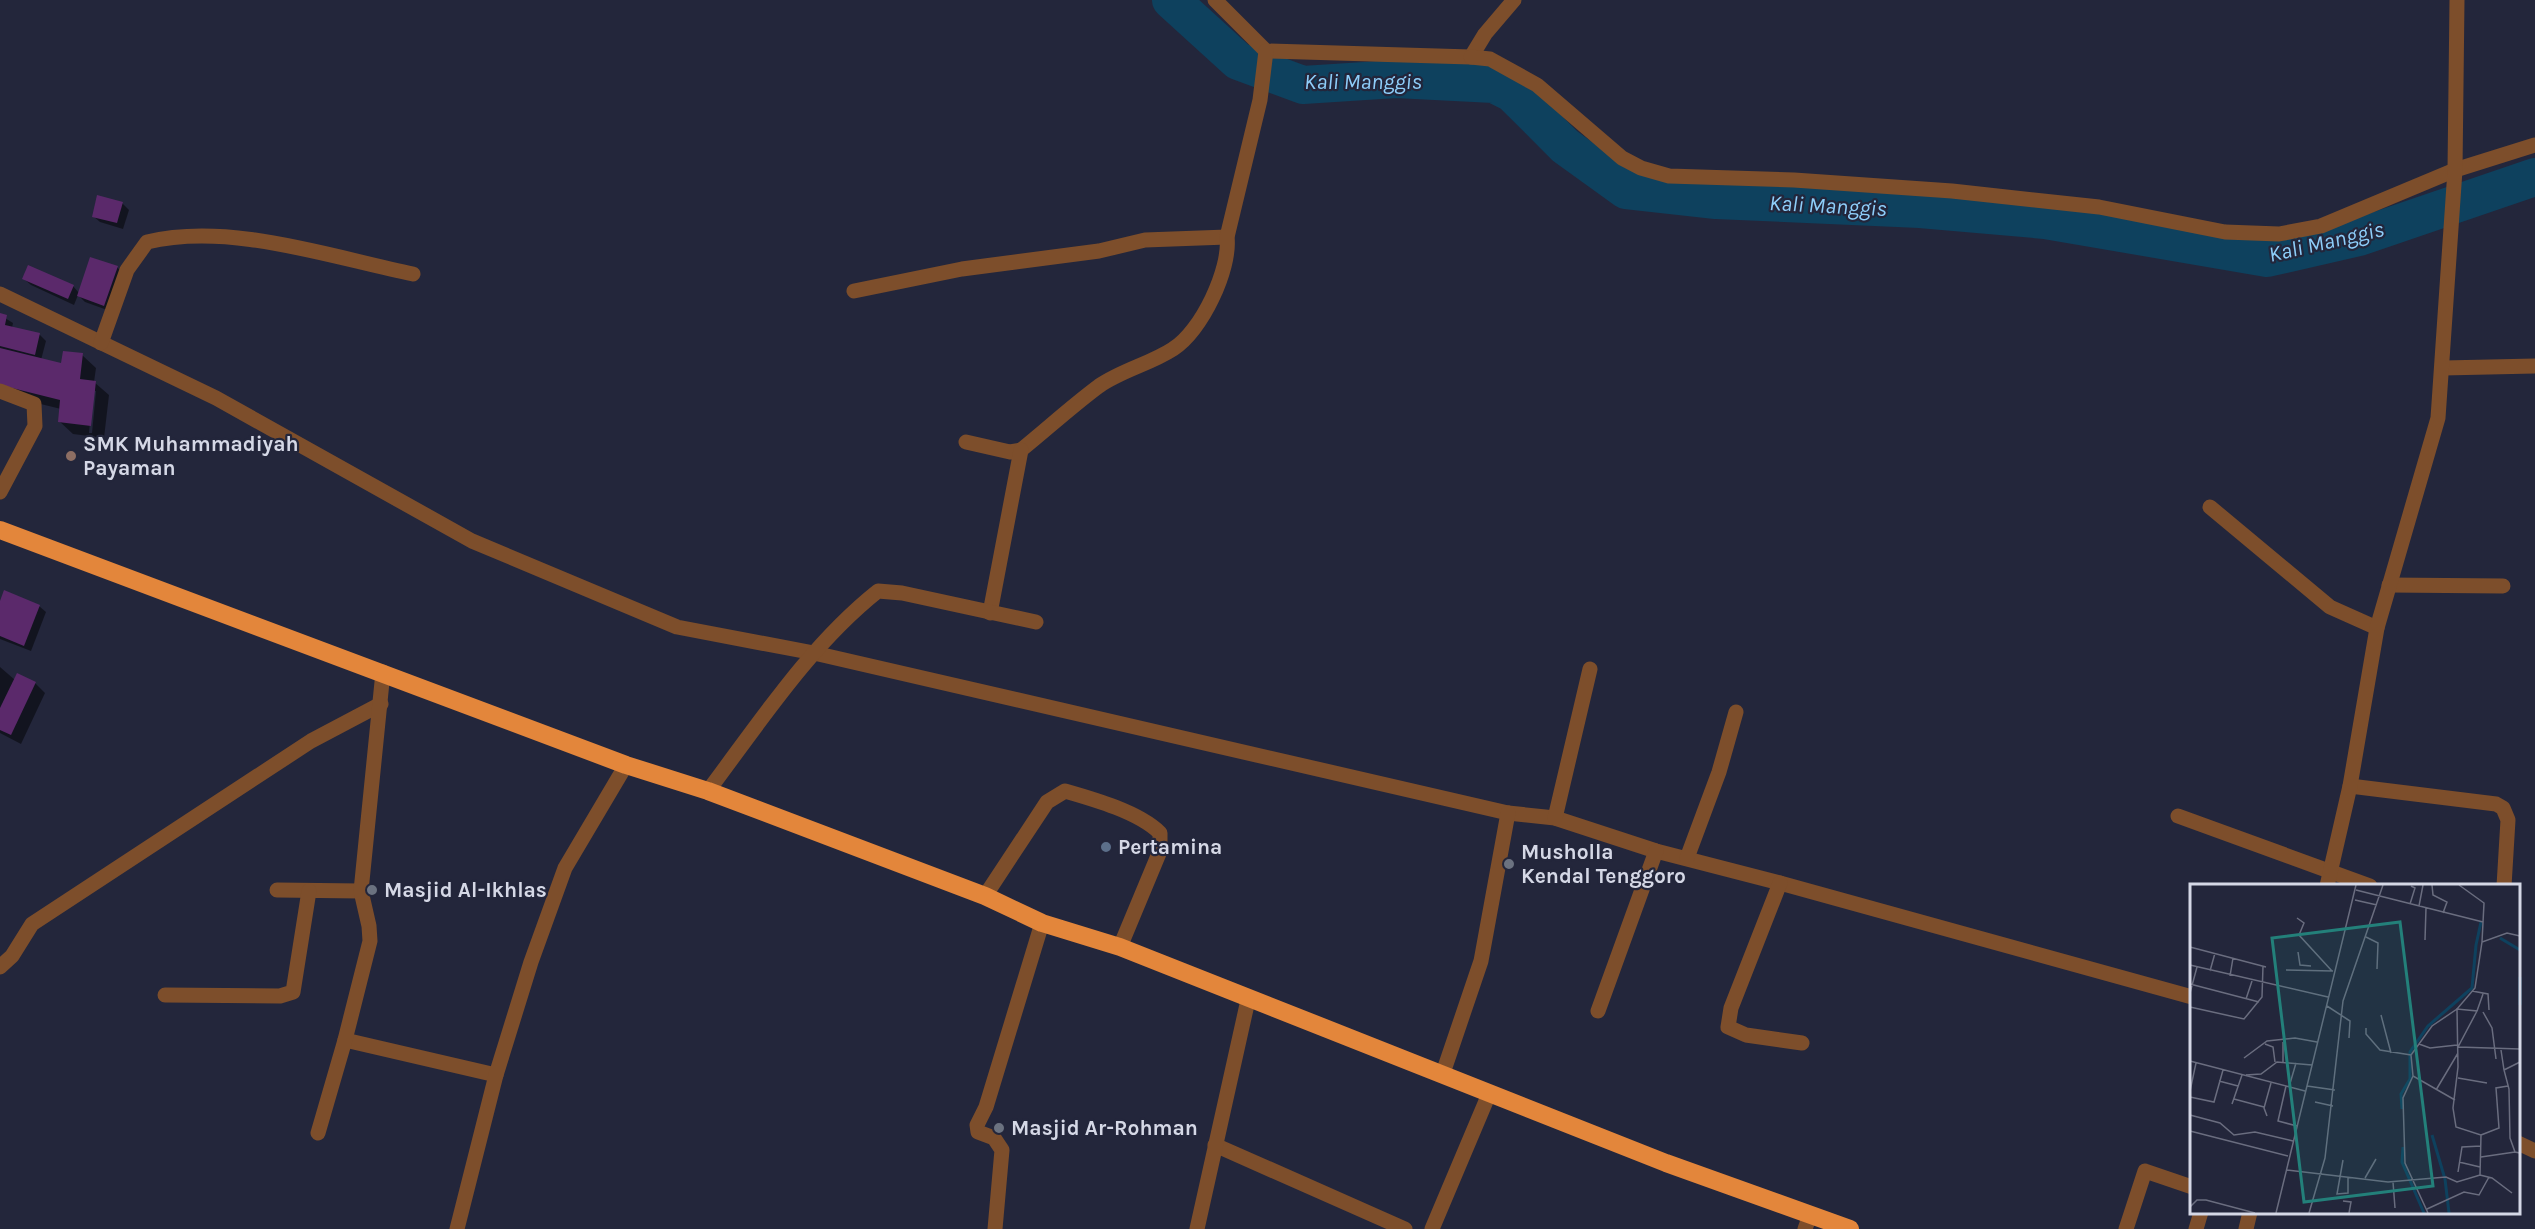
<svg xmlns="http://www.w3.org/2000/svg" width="2535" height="1229" viewBox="0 0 2535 1229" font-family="Karla,sans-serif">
<rect width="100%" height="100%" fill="#23263b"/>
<!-- shadow -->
<g fill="#0007" fill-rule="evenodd">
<polygon points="122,203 129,210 123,229 100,222 93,216"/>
<polygon points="117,267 123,274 110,311 85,302 78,295 74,305 31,285 24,279 73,286 79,293"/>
<path d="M0,315L13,323L12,328L40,335L46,341L41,360L63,365L82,355L96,368L94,382L109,395L104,438L73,434L59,421L61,409L0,394ZM93,391H96L92,433H89Z"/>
<polygon points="0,605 39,606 46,612 31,651 0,639"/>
<polygon points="0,667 15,680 35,683 45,693 21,744 0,733"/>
</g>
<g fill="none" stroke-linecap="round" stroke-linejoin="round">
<!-- river -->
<polyline stroke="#0e415e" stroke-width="38" points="1171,0 1238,61 1303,85 1396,79 1494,84 1512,93 1565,146 1626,190 1716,200 1920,209 2045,220 2267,258 2359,237 2535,177"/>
</g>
<!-- building -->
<g fill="#5b296b">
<polygon points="97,195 123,202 117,223 92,217"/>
<polygon points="90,257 118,266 104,306 77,296"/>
<polygon points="28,265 74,285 68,299 22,279"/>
<polygon points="0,313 7,315 5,325 40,333 35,355 0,346"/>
<polygon points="0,348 61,363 63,351 83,353 80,379 96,381 91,426 58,422 60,400 0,385"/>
<polygon points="4,590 40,605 24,646 0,636 0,601"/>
<polygon points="17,673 36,682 11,735 0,730 0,708"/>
</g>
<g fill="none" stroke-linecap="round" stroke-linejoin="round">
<!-- minor -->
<g stroke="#7d4e2b" stroke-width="15">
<polyline points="1215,0 1266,51 1471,57 1485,34 1514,0"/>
<polyline points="1471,57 1490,59 1537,85 1622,158 1641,168 1669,176 1794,180 1952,191 2099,207 2225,232 2279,234 2321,226 2455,170 2535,145"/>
<polyline points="854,291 962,269 1099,251 1145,240 1227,237"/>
<polyline points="0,294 216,398 472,541 677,627 814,653 1508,813 1555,818 1656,851 1780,883 2192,997"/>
<path d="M101,343L127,270L147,242C230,222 330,257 413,274"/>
<polyline points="2443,368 2535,366"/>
<polyline points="0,391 34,404 35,426 0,492"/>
<path d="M966,442L1010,452L1021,450C1047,429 1072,406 1099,386C1122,370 1150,364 1173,349C1201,332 1231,269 1227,237L1260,100L1266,51"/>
<polyline points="2210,507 2330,607 2377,628"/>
<polyline points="2389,585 2503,586"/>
<polyline points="990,613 1021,450"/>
<polyline points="2350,786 2496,804 2503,808 2508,820 2504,886"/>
<path d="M708,791C760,722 810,645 878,591L902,593L1036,622"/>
<polyline points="2178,816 2370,886"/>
<polyline points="1555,818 1590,669"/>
<polyline points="1687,858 1719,772 1736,712"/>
<polyline points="1780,883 1731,1008 1728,1027 1746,1035 1802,1043"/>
<polyline points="2327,886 2350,786 2377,628 2438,418 2455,170 2457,0"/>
<polyline points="277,890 361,891"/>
<path d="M985,896L1047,802L1065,791C1093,799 1139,812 1160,833V851L1120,947"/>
<polyline points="0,967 12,956 32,924 311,741 381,704"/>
<polyline points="165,995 280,996 293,992 309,891"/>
<polyline points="1598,1011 1656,851"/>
<polyline points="345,1040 496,1075"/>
<polyline points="1443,1073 1481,961 1508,813"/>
<polyline points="318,1133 345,1040 370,941 369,926 361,891 383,672"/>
<polyline points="2518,1143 2535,1151"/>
<polyline points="1215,1145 1405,1229"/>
<polyline points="457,1229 496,1075 531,962 565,868 626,765"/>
<polyline points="995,1229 1002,1150 994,1138 978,1132 977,1125 986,1107 1042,923"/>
<polyline points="1197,1229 1248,1000"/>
<polyline points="1432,1229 1489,1094"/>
<polyline points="1805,1229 1810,1215"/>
<polyline points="2126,1229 2145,1171 2192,1187"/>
<polyline points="2196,1229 2201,1212"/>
<polyline points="2246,1229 2250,1212"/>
</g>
<!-- highway -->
<polyline stroke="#e3863b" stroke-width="18" points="0,530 626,765 708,791 985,896 1042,923 1120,947 1666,1163 1850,1229"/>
</g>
<!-- markers -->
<circle fill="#8d6e63" stroke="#23263b" stroke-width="2" cx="71" cy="456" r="6"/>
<circle fill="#5c6f8a" stroke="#23263b" stroke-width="2" cx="1106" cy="847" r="6"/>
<g fill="#6b7280" stroke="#23263b" stroke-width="2">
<circle cx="1509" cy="864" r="6"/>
<circle cx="372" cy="890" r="6"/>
<circle cx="999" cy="1128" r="6"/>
</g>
<g text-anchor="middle" stroke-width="4.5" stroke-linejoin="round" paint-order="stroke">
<!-- poi labels -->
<g font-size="21" font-weight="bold" fill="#d5d8e6" stroke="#23263b" text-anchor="start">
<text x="83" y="451">SMK Muhammadiyah<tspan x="83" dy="24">Payaman</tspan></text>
<text x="1118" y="854">Pertamina</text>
<text x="1521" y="859">Musholla<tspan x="1521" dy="24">Kendal Tenggoro</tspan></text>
<text x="384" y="897">Masjid Al-Ikhlas</text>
<text x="1011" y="1135">Masjid Ar-Rohman</text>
</g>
<!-- water labels -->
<g font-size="22" font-style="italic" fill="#8ecefa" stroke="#23263b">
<text x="1363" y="89">Kali Manggis</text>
<text transform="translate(1828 205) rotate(3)" y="8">Kali Manggis</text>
<text transform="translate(2326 241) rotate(-13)" y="8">Kali Manggis</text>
</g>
</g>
<!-- overview -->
<g transform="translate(2190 884)">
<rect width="330" height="330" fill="#23263b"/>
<path fill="none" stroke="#0e415e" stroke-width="3" d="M310,54L330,66M286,61L291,38M330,93V121M212,225L211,210L220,195V168L238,142L282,104L286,61M242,251L255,295L259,329M213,263L212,278L234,329"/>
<path fill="none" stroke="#6a6d7f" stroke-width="1.5" d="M242,1L243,11L257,18L253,29M269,1L294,19L292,58M166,6L293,38M165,16L187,21M220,20L225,4L221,2M229,22L233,1M107,34L114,39L109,51L142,87M176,53L188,59L187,85M235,56L236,24M0,63L76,83M108,68L110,81L121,82M0,81L138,113M96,86L143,87M20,87L25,69M40,92L43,74M0,100L69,118M282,107L298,110L299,126M0,109L7,83M56,115L62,97M137,122L160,137L159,154M0,123L54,135L72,113L73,82M287,127L293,110M293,128L302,144L306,175M191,131L201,169M176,144V150L190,166L221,171M93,158V178M75,160L83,163L85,178M229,160L240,164L267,161M268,163L287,127L267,125L268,183L263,224L266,243L291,251L290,291M268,163L330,165M311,166L314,186M54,174L77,157L105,154L127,158M0,177L115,207M330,178L314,186L319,205L320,254L325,268L330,269M56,191L71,190L87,178L122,181M223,192L213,214L215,279L238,329M268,194L297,199M29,197L48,202M96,202L88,237L107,242M117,202L145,206M99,203L106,179M246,206L268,169M0,207L6,179M0,213L24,218L33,186M44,215L74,223M265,216L223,192L221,171L242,142L267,125L285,104L292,58L317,49L330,52M125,218L143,222M42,220L52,191M0,231L30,239L44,251L65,248L103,257M77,232L74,224L81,199M0,247L98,272M291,251L309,244L306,204L318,202M291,273L325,268M153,276L147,310L158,309V293M269,278L290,283M97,286L198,298L256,293L267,298L290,291L302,294L322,309M268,288L272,263L291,262M175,294L186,275M203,298L205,324M153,317L161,318L159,329M0,323L7,316H16L65,329M237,325L274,308L289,311L299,293M86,329L166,1M119,329L135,274L153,117L193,1"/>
<path fill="#23807a" fill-opacity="0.15" stroke="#23807a" stroke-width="3" d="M210,38L243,302L114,318L82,54Z"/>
<rect width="330" height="330" fill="none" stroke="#d5d8e6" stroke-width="3"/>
</g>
</svg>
